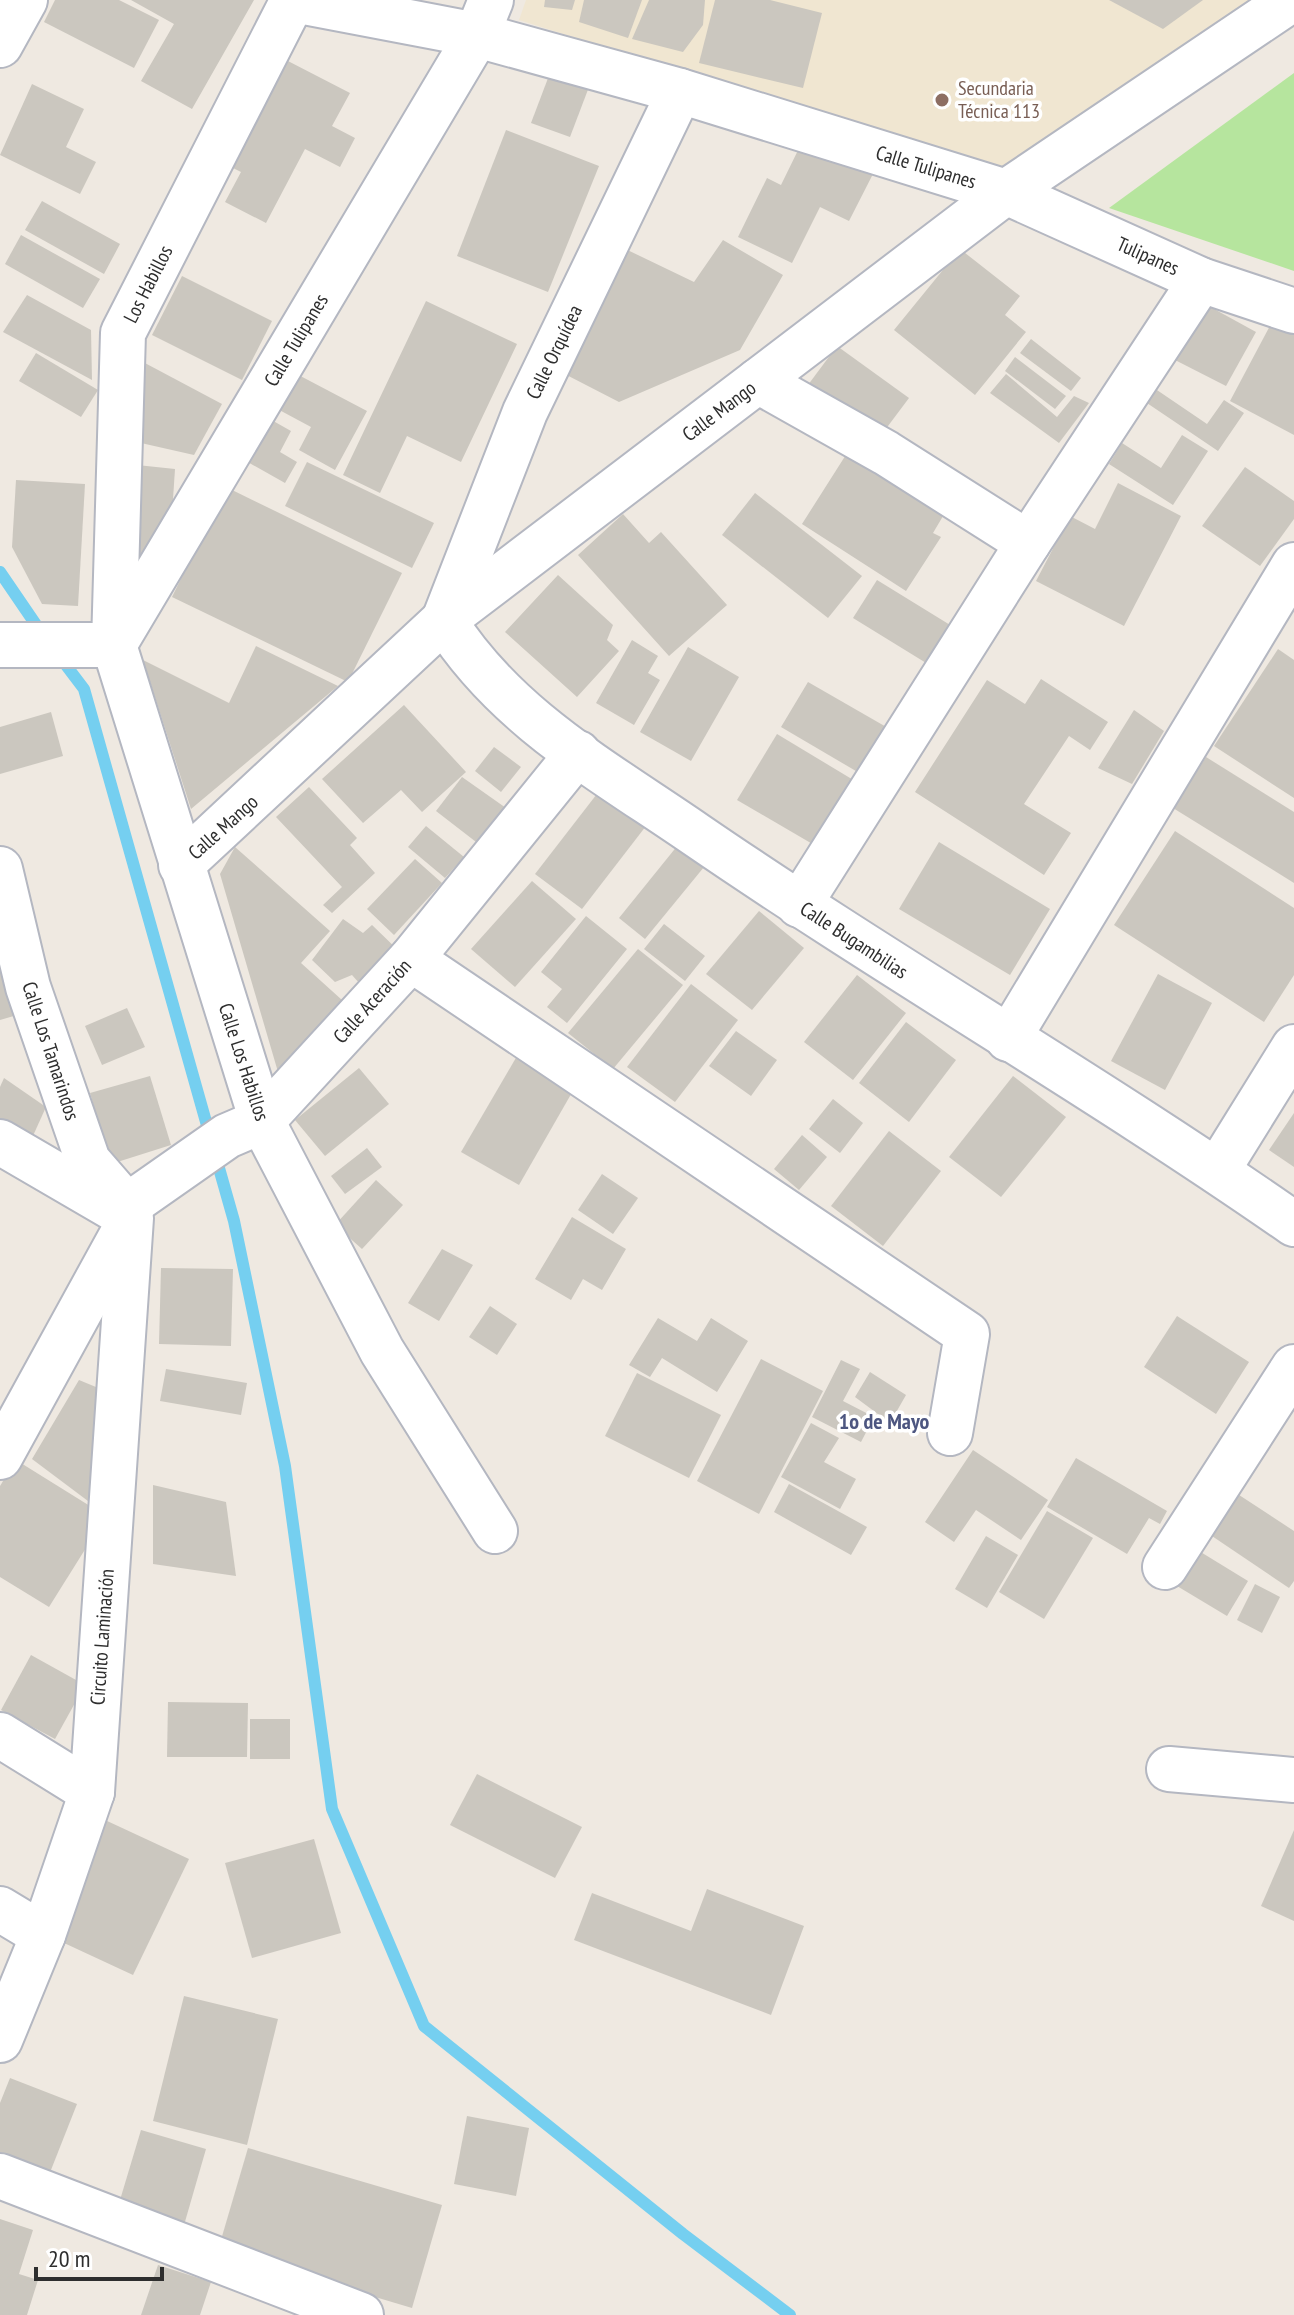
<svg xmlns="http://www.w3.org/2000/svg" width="1294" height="2315" viewBox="0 0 1294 2315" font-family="'PT Sans Narrow',sans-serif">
<rect width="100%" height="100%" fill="#efe9e1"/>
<!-- education -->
<polygon fill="#f0e6d1" points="526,0 1252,0 1005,173 519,20"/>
<!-- green -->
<polygon fill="#b6e59e" points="1294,73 1294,271 1109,208"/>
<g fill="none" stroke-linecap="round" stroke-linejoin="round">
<!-- stream -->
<g stroke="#75cff0" stroke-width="12">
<polyline points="0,572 43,635"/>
<polyline points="59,656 84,689 210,1136"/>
<polyline points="215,1154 234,1221 285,1466 332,1809 424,2026 683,2234 790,2315"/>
</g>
</g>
<!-- building -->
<g fill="#cbc7bf">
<polygon points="55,0 119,0 159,20 134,68 44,22"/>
<polygon points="131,0 254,0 192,109 141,81 174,24"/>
<polygon points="545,0 575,0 572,10 544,7"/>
<polygon points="584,0 642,0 628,38 579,22"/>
<polygon points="649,0 705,0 703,25 683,52 632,39"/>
<polygon points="715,0 770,0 822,13 803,88 699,63"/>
<polygon points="1109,0 1203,0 1163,29"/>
<polygon points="286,60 350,93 332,126 355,138 340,167 305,149 266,223 225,202 241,172 231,167"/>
<polygon points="553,65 592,79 570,137 531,123"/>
<polygon points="32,84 84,109 66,147 96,162 80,194 0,155"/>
<polygon points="506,130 599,166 548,292 457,256"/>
<polygon points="805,136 875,170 849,221 820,207 792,263 738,237 767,178 781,185"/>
<polygon points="42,201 120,244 104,274 25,230"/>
<polygon points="21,235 100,279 83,308 5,264"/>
<polygon points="723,240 783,275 740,350 619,402 553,368 615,244 694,282"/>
<polygon points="960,249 1020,296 1005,315 1026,332 975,395 894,330"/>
<polygon points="182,276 272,321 242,380 152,335"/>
<polygon points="27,295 91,330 92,380 3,332"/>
<polygon points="426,301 517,344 461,462 407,436 380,493 343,475"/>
<polygon points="1205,304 1256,332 1226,386 1175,360"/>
<polygon points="1272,322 1294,334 1294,435 1230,401"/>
<polygon points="1031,339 1081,378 1071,391 1020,353"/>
<polygon points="837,346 909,398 873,446 802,393"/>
<polygon points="36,353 98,390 81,417 19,381"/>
<polygon points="1015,357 1066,396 1055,409 1005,371"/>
<polygon points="143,362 222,404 194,455 141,443"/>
<polygon points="289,370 367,411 335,470 299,450 311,427 270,405"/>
<polygon points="1006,374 1057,417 1074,396 1089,403 1059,443 990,393"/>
<polygon points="1151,386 1207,424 1224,400 1244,413 1218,451 1141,399"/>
<polygon points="268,418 291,431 280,452 297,462 285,483 244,460"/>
<polygon points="1182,435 1208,451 1173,505 1109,464 1122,443 1161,468"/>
<polygon points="849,450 946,511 933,533 941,537 906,591 802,524"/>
<polygon points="307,462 434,523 412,568 285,506"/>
<polygon points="137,465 175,469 172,514 141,563 129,561"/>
<polygon points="1245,467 1294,501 1294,519 1260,566 1202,526"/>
<polygon points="16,480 85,484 78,606 42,604 12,547"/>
<polygon points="1118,483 1181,516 1124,626 1036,581 1070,516 1095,529"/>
<polygon points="226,487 402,573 348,682 172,597"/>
<polygon points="755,493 862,576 828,618 722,535"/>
<polygon points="623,514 649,543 661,532 727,605 669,656 578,555"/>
<polygon points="558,575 613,625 607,640 619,651 577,697 505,632"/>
<polygon points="877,580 955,628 931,666 853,618"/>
<polygon points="632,640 658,656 648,673 660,680 634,725 596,703"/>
<polygon points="256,646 338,686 191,809 143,660 229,703"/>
<polygon points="688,647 739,677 691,761 640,732"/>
<polygon points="1278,649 1294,660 1294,798 1214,746"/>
<polygon points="1041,679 1108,722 1090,750 1069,736 1024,804 1071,833 1044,875 915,792 987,680 1025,704"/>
<polygon points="808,682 888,728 861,774 781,727"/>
<polygon points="404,705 466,772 422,812 401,790 363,823 322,779"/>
<polygon points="1134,710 1164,731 1132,784 1098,768"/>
<polygon points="51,712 63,756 0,774 0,727"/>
<polygon points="777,734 860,784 821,849 737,800"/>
<polygon points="494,747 521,767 501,792 475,771"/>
<polygon points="1206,757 1294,812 1294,883 1173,808"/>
<polygon points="462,777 506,808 480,845 436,811"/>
<polygon points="309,787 357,838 350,845 375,873 332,913 323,905 342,887 276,817"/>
<polygon points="600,790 646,826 582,909 535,874"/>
<polygon points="426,826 464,857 445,878 408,847"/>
<polygon points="1175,831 1294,908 1294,975 1264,1022 1114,925"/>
<polygon points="939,842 1050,909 1010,975 899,909"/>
<polygon points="678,845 704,867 645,939 619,918"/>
<polygon points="235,847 330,931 301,963 342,1000 278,1072 220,874"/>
<polygon points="415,859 442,883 394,935 367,909"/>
<polygon points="532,881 576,919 515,987 471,949"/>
<polygon points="759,911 804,948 752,1010 706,974"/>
<polygon points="586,916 627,949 567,1023 547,1007 562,989 541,972"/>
<polygon points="343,919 363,933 372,925 402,954 369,994 352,975 335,982 312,960"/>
<polygon points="664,924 705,956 685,981 644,949"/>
<polygon points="638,949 683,985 613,1069 568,1033"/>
<polygon points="0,956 31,1011 0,1020"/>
<polygon points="1158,974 1212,1003 1165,1090 1111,1061"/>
<polygon points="857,975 906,1013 853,1080 804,1042"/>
<polygon points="691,984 738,1020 675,1102 627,1067"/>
<polygon points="127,1008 145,1047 102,1065 85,1026"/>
<polygon points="906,1022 956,1060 909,1122 859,1083"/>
<polygon points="736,1031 777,1060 751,1096 709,1066"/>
<polygon points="517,1056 574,1089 519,1185 461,1152"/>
<polygon points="359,1068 389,1104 325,1156 295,1120"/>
<polygon points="150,1076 171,1145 111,1164 90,1093"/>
<polygon points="1013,1076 1066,1117 1001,1197 949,1157"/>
<polygon points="4,1078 46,1107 32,1138 0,1120 0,1087"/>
<polygon points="833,1099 863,1123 840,1153 809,1129"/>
<polygon points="1294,1113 1294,1167 1269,1150"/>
<polygon points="889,1131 941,1171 883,1246 831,1206"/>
<polygon points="802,1135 827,1157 799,1190 774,1169"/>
<polygon points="367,1148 382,1167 345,1194 331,1176"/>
<polygon points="602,1174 638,1198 613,1234 578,1210"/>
<polygon points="376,1180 403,1205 362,1249 335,1225"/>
<polygon points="572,1217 626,1249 602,1290 583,1279 571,1300 535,1279"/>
<polygon points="442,1249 473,1265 439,1321 408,1303"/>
<polygon points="161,1268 233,1269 231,1346 159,1344"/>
<polygon points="490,1306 517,1324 497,1355 469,1337"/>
<polygon points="1177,1316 1249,1362 1216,1414 1144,1367"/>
<polygon points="658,1318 697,1341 711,1318 748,1341 717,1392 662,1358 650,1377 629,1365"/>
<polygon points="761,1359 823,1391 759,1514 697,1481"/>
<polygon points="841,1360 860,1369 843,1401 874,1417 861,1442 812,1417"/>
<polygon points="166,1369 247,1383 241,1415 160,1401"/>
<polygon points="870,1372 906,1395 890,1423 855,1397"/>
<polygon points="637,1373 721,1415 689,1478 605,1436"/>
<polygon points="79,1380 108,1392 92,1504 32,1459"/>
<polygon points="811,1423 839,1438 824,1462 856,1479 840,1509 781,1477"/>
<polygon points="973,1450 1048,1500 1021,1540 976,1510 954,1542 925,1522"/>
<polygon points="1076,1458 1167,1511 1160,1524 1149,1518 1127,1554 1047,1507"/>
<polygon points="16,1460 106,1516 49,1607 0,1577 0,1486"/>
<polygon points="789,1484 867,1527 851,1555 774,1512"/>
<polygon points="153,1485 226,1502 236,1576 153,1564"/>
<polygon points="1233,1491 1294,1531 1294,1581 1289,1588 1206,1532"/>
<polygon points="1047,1511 1093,1538 1044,1619 999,1592"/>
<polygon points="986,1536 1018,1555 987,1608 955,1589"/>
<polygon points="1199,1551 1248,1581 1227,1616 1177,1586"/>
<polygon points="1255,1584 1280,1597 1262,1633 1237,1620"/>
<polygon points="31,1655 85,1685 55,1739 1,1710"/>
<polygon points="168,1702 248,1703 247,1757 167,1757"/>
<rect x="250" y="1719" width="40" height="40"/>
<polygon points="477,1774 582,1827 555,1878 450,1825"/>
<polygon points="105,1820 189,1859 133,1975 49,1936"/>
<polygon points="1294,1830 1294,1921 1261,1906"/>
<polygon points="314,1839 341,1933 252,1958 225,1863"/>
<polygon points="707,1889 804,1926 771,2015 574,1940 592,1893 691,1931"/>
<polygon points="184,1996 278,2019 247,2145 153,2121"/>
<polygon points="10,2078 77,2104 49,2175 0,2157 0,2103"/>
<polygon points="467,2116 529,2128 516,2196 454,2184"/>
<polygon points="141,2130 206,2149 180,2239 114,2220"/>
<polygon points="248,2148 442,2205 412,2308 218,2250"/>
<polygon points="0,2219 33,2230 19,2274 38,2280 27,2315 0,2315"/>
<polygon points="158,2265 211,2282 200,2315 141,2315"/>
</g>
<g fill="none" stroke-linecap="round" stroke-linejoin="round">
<defs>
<g id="minor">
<polyline points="293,0 123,333 114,645 262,1121 382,1351 495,1531"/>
<polyline points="293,0 477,35 680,91 1006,192 1201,280 1294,311"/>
<polyline points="0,45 25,0"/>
<polyline points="758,381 886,453 1028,543"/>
<path d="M444,620C505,717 602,770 695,834C892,969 1099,1088 1294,1224"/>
<polyline points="444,620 525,412 680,91"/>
<polyline points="117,640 477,35 491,0"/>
<polyline points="0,645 114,645"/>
<polyline points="181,865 444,620 1006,192 1291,0"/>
<polyline points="0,869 28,987 88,1161 127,1206 131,1218 92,1792 43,1935 0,2040"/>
<polyline points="799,905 1028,543 1201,280"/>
<polyline points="411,959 967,1334 950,1433"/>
<polyline points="1008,1039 1294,565"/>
<polyline points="0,1142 115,1209"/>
<polyline points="1217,1171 1294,1047"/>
<polyline points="127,1206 227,1136 262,1121 411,959 578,753"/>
<polyline points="0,1457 124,1231"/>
<polyline points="1165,1567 1294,1367"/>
<polyline points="0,1735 92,1792"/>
<polyline points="1169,1769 1294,1780"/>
<polyline points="0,1909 43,1935"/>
<polyline points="0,2176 361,2315"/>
</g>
</defs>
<!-- minor casing -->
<use href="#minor" stroke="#b4b7c1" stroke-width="48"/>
<!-- minor -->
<use href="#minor" stroke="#fff" stroke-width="44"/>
</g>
<!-- markers -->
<circle fill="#8d6e63" stroke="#fff" stroke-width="3" cx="942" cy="100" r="8"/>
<g text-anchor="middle" stroke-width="7" stroke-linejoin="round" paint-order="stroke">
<!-- education labels -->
<g font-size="20" fill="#785e54" stroke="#fff" text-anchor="start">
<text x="958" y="95">Secundaria<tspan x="958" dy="23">Técnica 113</tspan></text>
</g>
<!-- street labels -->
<g font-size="20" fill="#2e2e2e" stroke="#fff">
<text transform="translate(926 167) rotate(17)" y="7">Calle Tulipanes</text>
<text transform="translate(1148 256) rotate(24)" y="7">Tulipanes</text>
<text transform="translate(148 284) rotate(-63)" y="7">Los Habillos</text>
<text transform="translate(296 340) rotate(-59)" y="7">Calle Tulipanes</text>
<text transform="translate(554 352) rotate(-64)" y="7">Calle Orquídea</text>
<text transform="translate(719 411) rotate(-37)" y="7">Calle Mango</text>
<text transform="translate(223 827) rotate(-42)" y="7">Calle Mango</text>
<text transform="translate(854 940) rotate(33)" y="7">Calle Bugambilias</text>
<text transform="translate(372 1001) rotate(-48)" y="7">Calle Aceración</text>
<text transform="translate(51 1051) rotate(72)" y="7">Calle Los Tamarindos</text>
<text transform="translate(244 1062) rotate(72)" y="7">Calle Los Habillos</text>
<text transform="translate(102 1637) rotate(-86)" y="7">Circuito Laminación</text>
</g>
<!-- neighbourhood labels -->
<g font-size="22" font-weight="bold" fill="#4d5680" stroke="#fff">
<text x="884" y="1429">1o de Mayo</text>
</g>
</g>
<!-- scale -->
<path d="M36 2267v12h126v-12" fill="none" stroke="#2e2e2e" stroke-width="4"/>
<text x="48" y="2267" font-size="24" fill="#2e2e2e" stroke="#ffffff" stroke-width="6" paint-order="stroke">20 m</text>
</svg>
